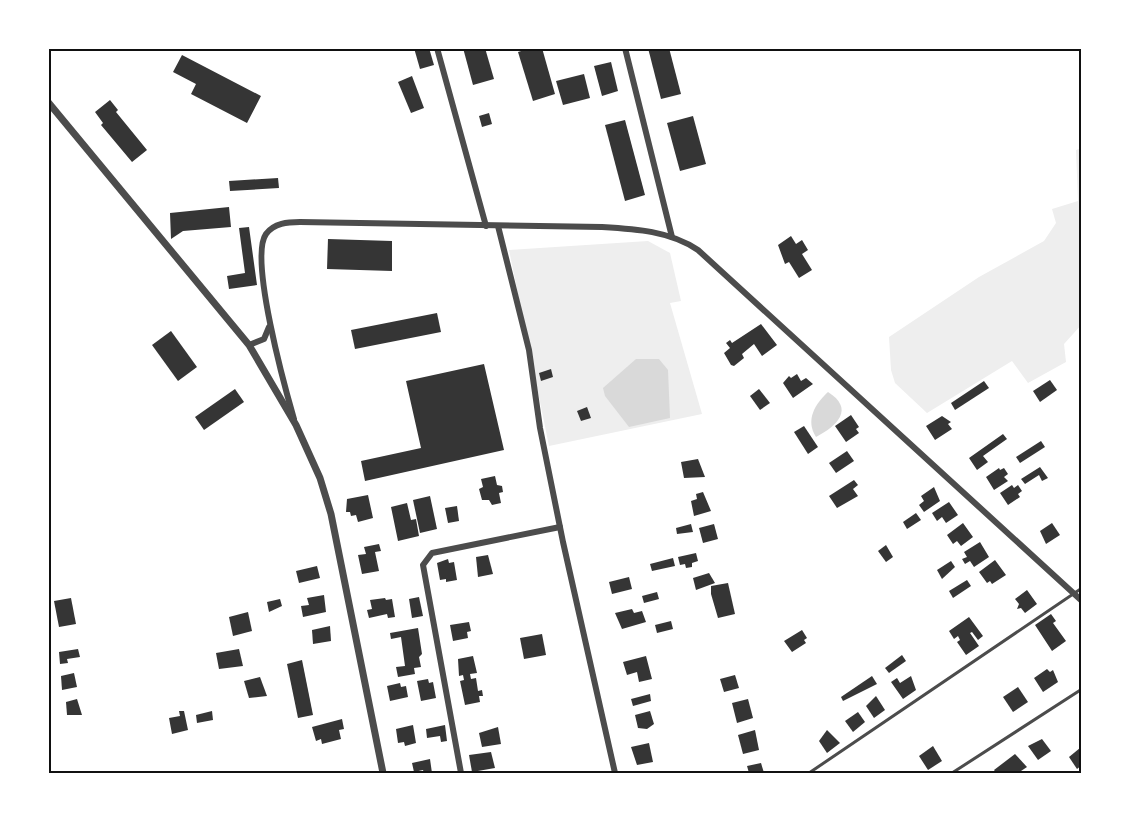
<svg xmlns="http://www.w3.org/2000/svg" width="1130" height="821" viewBox="0 0 1130 821" font-family="Arial,sans-serif">
<rect width="100%" height="100%" fill="#fff"/>
<!-- green -->
<g fill="#eee">
<polygon points="1082,148 1082,324 1064,344 1066,362 1028,383 1012,361 927,413 895,383 891,370 889,337 979,277 1044,241 1056,223 1052,209 1078,201 1076,150"/>
<polygon points="648,241 670,253 681,301 670,303 702,414 549,446 509,250"/>
</g>
<!-- water -->
<g fill="#d9d9d9">
<polygon points="636,359 659,359 668,370 670,418 629,427 605,396 603,388"/>
<path d="M828,392C855,409 837,426 816,437C805,420 815,404 828,392Z"/>
</g>
<!-- building -->
<g fill="#353535">
<polygon points="414,48 429,48 434,65 420,69"/>
<polygon points="463,48 485,48 494,79 473,85"/>
<polygon points="531,48 542,48 555,94 533,101 518,52"/>
<polygon points="648,48 669,48 681,94 661,99"/>
<polygon points="182,55 261,96 247,123 191,94 196,84 173,72"/>
<polygon points="611,62 618,91 602,96 594,66"/>
<polygon points="584,74 590,98 563,105 556,81"/>
<polygon points="412,76 424,108 411,113 398,82"/>
<polygon points="110,100 118,110 116,112 147,150 132,162 101,125 103,123 95,112"/>
<polygon points="489,113 492,124 482,127 479,116"/>
<polygon points="693,116 706,164 680,171 667,123"/>
<polygon points="625,120 645,195 625,201 605,125"/>
<polygon points="278,178 279,188 230,191 229,181"/>
<polygon points="229,207 231,227 183,231 171,239 170,213"/>
<polygon points="249,227 257,285 229,289 227,276 245,273 239,228"/>
<polygon points="791,236 796,244 802,240 808,250 802,254 812,270 799,278 789,262 785,264 778,245"/>
<polygon points="328,239 392,241 392,271 327,269"/>
<polygon points="437,313 441,332 355,349 351,330"/>
<polygon points="761,324 777,345 762,356 754,344 742,354 744,358 734,366 731,365 724,353 730,348 726,343 730,340 732,343"/>
<polygon points="171,331 197,367 178,381 152,345"/>
<polygon points="484,364 504,450 365,481 361,461 421,448 406,381"/>
<polygon points="551,369 553,377 541,381 539,373"/>
<polygon points="797,374 801,381 806,378 813,384 793,398 783,383 789,376 791,378"/>
<polygon points="1050,380 1057,390 1040,402 1033,391"/>
<polygon points="984,381 989,388 955,410 951,403"/>
<polygon points="235,389 244,402 204,430 195,417"/>
<polygon points="759,389 770,403 760,410 750,396"/>
<polygon points="587,407 591,418 581,421 577,411"/>
<polygon points="851,415 859,427 856,429 859,433 846,442 835,426"/>
<polygon points="942,416 951,422 948,424 952,429 935,440 926,426"/>
<polygon points="804,426 818,447 808,454 794,432"/>
<polygon points="1003,434 1007,439 983,456 988,462 977,470 969,458"/>
<polygon points="1041,441 1045,447 1020,463 1016,457"/>
<polygon points="847,451 854,461 836,473 829,463"/>
<polygon points="698,459 705,477 684,478 681,462"/>
<polygon points="1040,467 1048,478 1042,481 1039,475 1025,484 1021,479"/>
<polygon points="999,468 1000,470 1004,468 1008,474 1004,477 1008,481 994,490 986,477"/>
<polygon points="495,476 497,485 502,486 503,492 499,493 501,503 492,505 489,500 482,500 479,489 483,487 481,479"/>
<polygon points="854,480 858,485 853,489 858,496 837,508 829,496"/>
<polygon points="1012,485 1014,488 1018,485 1022,491 1018,494 1020,497 1008,505 1000,493"/>
<polygon points="934,487 940,501 924,512 919,505 924,501 921,496"/>
<polygon points="703,492 711,511 694,516 691,501 697,499 696,494"/>
<polygon points="368,495 373,518 358,522 356,515 351,516 350,512 346,512 347,499"/>
<polygon points="430,496 437,529 420,533 413,500"/>
<polygon points="949,502 958,515 946,523 942,517 937,521 932,513"/>
<polygon points="407,503 411,520 416,519 419,536 398,541 391,507"/>
<polygon points="457,506 459,521 448,523 445,508"/>
<polygon points="916,513 921,520 907,529 903,522"/>
<polygon points="963,523 973,537 961,546 957,541 953,544 947,535"/>
<polygon points="1052,523 1060,535 1046,544 1040,531"/>
<polygon points="691,524 693,532 677,534 676,528"/>
<polygon points="714,524 718,539 703,543 699,528"/>
<polygon points="980,542 989,557 974,567 970,561 965,564 962,559 967,557 964,552"/>
<polygon points="379,544 381,551 375,552 379,571 362,574 358,555 366,554 364,547"/>
<polygon points="886,545 893,557 886,562 878,551"/>
<polygon points="696,553 698,561 692,563 692,567 686,568 685,564 680,565 678,557"/>
<polygon points="488,555 493,574 478,577 476,557"/>
<polygon points="673,558 675,566 652,571 650,564"/>
<polygon points="448,559 449,563 454,562 457,580 446,582 446,579 440,580 437,563"/>
<polygon points="995,560 1006,575 992,584 990,581 987,583 979,572"/>
<polygon points="951,561 955,567 942,579 937,570"/>
<polygon points="317,566 320,578 299,583 296,571"/>
<polygon points="709,573 715,583 696,590 693,578"/>
<polygon points="629,577 632,589 612,594 609,582"/>
<polygon points="967,580 971,586 953,598 949,591"/>
<polygon points="728,583 735,614 718,618 711,594 711,586"/>
<polygon points="1027,590 1037,604 1025,613 1021,608 1017,609 1019,604 1015,599"/>
<polygon points="657,592 659,599 644,603 642,596"/>
<polygon points="324,595 326,612 303,617 301,606 309,605 307,598"/>
<polygon points="419,597 423,616 412,618 409,599"/>
<polygon points="71,598 76,624 59,627 54,601"/>
<polygon points="385,598 386,600 392,599 395,617 388,618 387,614 369,618 367,610 372,609 370,600"/>
<polygon points="280,599 282,606 269,612 267,602"/>
<polygon points="632,609 634,613 642,611 646,622 622,629 615,613"/>
<polygon points="248,612 252,631 233,636 229,617"/>
<polygon points="1051,614 1056,621 1053,623 1066,641 1052,651 1035,625"/>
<polygon points="969,617 983,636 978,640 972,632 970,633 979,646 966,655 957,642 960,640 958,636 954,639 949,631"/>
<polygon points="671,621 673,629 657,633 655,625"/>
<polygon points="469,622 471,631 467,632 468,638 453,641 450,625"/>
<polygon points="330,626 331,641 313,644 312,630"/>
<polygon points="418,628 422,654 419,657 421,667 414,668 415,674 398,677 396,667 405,666 401,637 391,639 390,633"/>
<polygon points="802,630 807,638 804,640 806,643 792,652 784,641"/>
<polygon points="542,634 546,655 524,659 520,638"/>
<polygon points="78,649 80,657 67,659 68,663 60,664 59,652"/>
<polygon points="239,649 243,666 219,669 216,653"/>
<polygon points="902,655 906,661 889,673 885,668"/>
<polygon points="473,656 477,673 470,674 471,679 476,678 478,691 482,690 483,696 479,696 480,702 465,705 460,681 464,680 463,675 459,676 458,659"/>
<polygon points="646,656 652,679 639,682 637,672 627,675 623,662"/>
<polygon points="302,660 313,715 298,718 287,664"/>
<polygon points="1047,669 1050,672 1053,670 1058,682 1043,692 1034,678"/>
<polygon points="74,673 77,687 62,690 61,676"/>
<polygon points="735,675 739,688 724,692 720,679"/>
<polygon points="872,676 877,684 843,701 841,697"/>
<polygon points="911,676 916,690 903,699 891,682 897,678 900,683"/>
<polygon points="260,677 267,696 249,698 244,681"/>
<polygon points="428,679 429,683 433,682 436,698 421,701 417,681"/>
<polygon points="400,683 401,687 406,686 408,697 390,701 387,686"/>
<polygon points="1018,687 1028,702 1013,712 1003,697"/>
<polygon points="650,694 651,701 633,706 631,699"/>
<polygon points="876,696 885,710 874,718 866,706"/>
<polygon points="77,699 82,715 67,715 66,702"/>
<polygon points="748,699 753,718 737,723 732,703"/>
<polygon points="179,711 184,711 188,730 172,734 169,718 180,716"/>
<polygon points="212,711 213,720 197,723 196,715"/>
<polygon points="650,711 654,724 647,729 638,728 635,715"/>
<polygon points="858,712 865,722 853,732 845,721"/>
<polygon points="342,719 344,729 339,730 341,739 322,744 321,739 316,741 312,727"/>
<polygon points="413,725 416,743 405,746 404,742 398,743 396,729"/>
<polygon points="445,725 447,741 441,742 440,736 427,738 426,729"/>
<polygon points="498,727 501,744 482,747 479,733"/>
<polygon points="755,730 759,750 743,754 738,735"/>
<polygon points="827,730 840,743 827,753 819,741"/>
<polygon points="1042,739 1051,751 1038,760 1028,746"/>
<polygon points="649,743 653,762 637,765 631,747"/>
<polygon points="933,746 942,761 928,770 919,756"/>
<polygon points="1080,748 1082,749 1082,765 1077,769 1069,757"/>
<polygon points="491,752 495,768 472,772 469,755"/>
<polygon points="1015,754 1027,767 1018,773 996,773 994,770"/>
<polygon points="430,759 432,773 424,773 423,770 414,772 412,763"/>
<polygon points="761,763 764,773 749,773 747,766"/>
</g>
<g fill="none" stroke-linecap="round" stroke-linejoin="round">
<!-- service -->
<g stroke="#4c4c4c" stroke-width="3">
<polyline points="809,773 1082,588"/>
<polyline points="952,773 1082,689"/>
</g>
<!-- minor -->
<g stroke="#4c4c4c" stroke-width="6">
<polyline points="437,48 486,226"/>
<polyline points="625,48 672,237"/>
<polyline points="498,226 529,350 540,428 563,542 615,773"/>
<polyline points="249,345 264,339 269,327"/>
<path d="M294,419C285,388 249,258 266,234C274,223 288,222 300,222L602,227C636,229 670,231 698,250L1082,601"/>
<polyline points="461,773 423,565 432,553 560,527"/>
</g>
<!-- tertiary -->
<polyline stroke="#4c4c4c" stroke-width="7" points="48,102 249,345 296,425 320,478 331,514 383,773"/>
</g>
<!-- border -->
<rect width="1130" height="821" fill="none" stroke="#ffffff" stroke-width="99"/>
<rect x="50" y="50" width="1030" height="722" fill="none" stroke="#111" stroke-width="2"/>
</svg>
